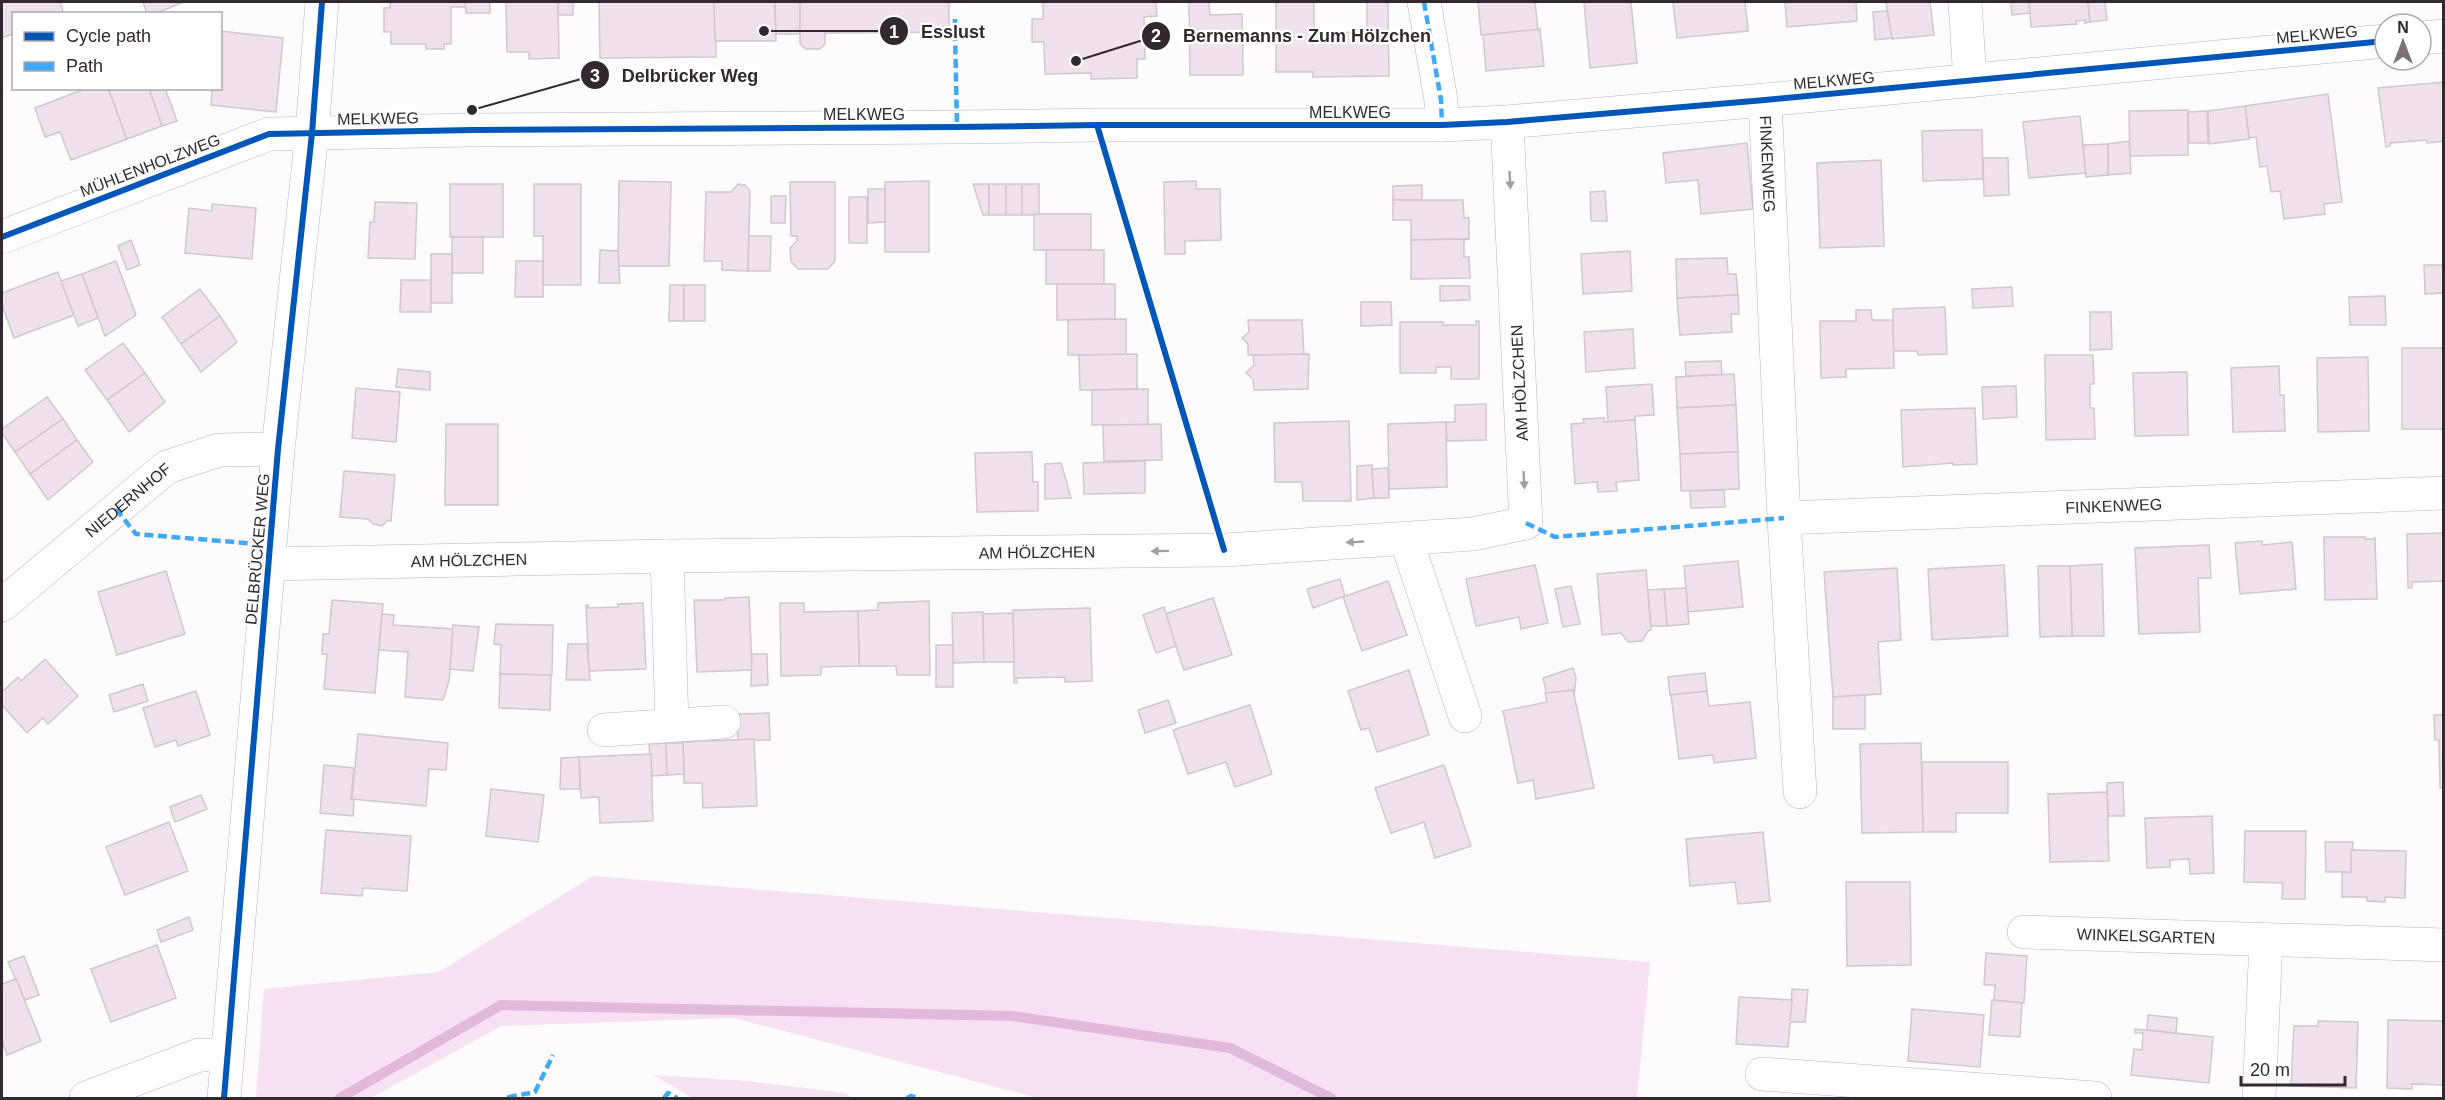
<svg xmlns="http://www.w3.org/2000/svg" width="2445" height="1100" viewBox="0 0 2445 1100" font-family="Arial,sans-serif">
<rect width="100%" height="100%" fill="#fefbfd"/>
<!-- green -->
<g fill="#f6e0f1">
<polygon points="593,876 1650,962 1637,1098 1038,1098 734,1018 501,1026 371,1098 256,1098 264,989 439,972"/>
<polygon points="654,1075 747,1081 845,1093 852,1098 692,1098"/>
</g>
<g fill="none" stroke-linecap="round" stroke-linejoin="round">
<!-- stream -->
<polyline stroke="#e2b8db" stroke-width="10" points="340,1098 501,1005 1013,1016 1230,1048 1331,1098"/>
</g>
<!-- building -->
<g fill="#efe2ec" stroke="#cfc8cd" stroke-width="1.5">
<polygon points="2,2 60,2 64,14 14,14 14,33 2,38"/>
<polygon points="143,2 184,2 154,14 147,14"/>
<polygon points="390,2 465,2 466,7 451,7 451,44 444,44 444,49 426,49 426,44 391,44 391,32 384,32 384,8 390,8"/>
<polygon points="465,2 490,2 490,13 466,13"/>
<polygon points="506,2 558,2 559,58 529,59 529,52 507,52"/>
<rect x="558" y="2" width="15" height="13"/>
<polygon points="599,2 715,2 716,57 600,58"/>
<polygon points="714,2 775,2 776,41 715,41"/>
<polygon points="775,2 800,2 800,34 776,34"/>
<polygon points="800,2 949,2 949,32 825,33 825,44 820,49 806,49 800,44"/>
<polygon points="1043,2 1156,2 1157,16 1144,17 1145,59 1137,59 1137,78 1091,79 1091,73 1045,74 1044,42 1032,42 1032,19 1043,19"/>
<polygon points="1189,2 1209,2 1210,15 1242,14 1243,75 1190,75"/>
<polygon points="1276,2 1314,2 1314,33 1367,32 1367,2 1388,2 1389,76 1313,77 1313,72 1276,72"/>
<polygon points="1478,2 1535,2 1538,30 1481,35"/>
<polygon points="1584,2 1631,2 1637,63 1590,68"/>
<polygon points="1673,2 1745,2 1748,31 1677,38"/>
<polygon points="1785,2 1856,2 1857,21 1787,27"/>
<polygon points="1886,2 1930,2 1934,35 1892,39"/>
<polygon points="2011,2 2029,2 2030,13 2012,15"/>
<polygon points="2029,2 2088,2 2090,22 2085,23 2085,20 2076,21 2077,24 2031,27"/>
<polygon points="2088,2 2105,2 2107,20 2090,22"/>
<polygon points="1887,11 1892,38 1875,40 1873,12"/>
<polygon points="1540,29 1544,66 1486,71 1483,35"/>
<polygon points="220,31 283,38 276,112 211,105 212,88 220,88"/>
<polygon points="2444,82 2444,141 2427,143 2427,140 2390,143 2390,146 2386,147 2378,88"/>
<polygon points="87,88 108,88 127,139 71,160 60,132 45,137 35,108"/>
<polygon points="108,88 149,88 162,126 127,139"/>
<polygon points="149,88 165,88 177,121 162,126"/>
<polygon points="2328,94 2342,202 2324,204 2325,214 2284,219 2280,191 2271,192 2267,166 2260,167 2256,137 2249,138 2245,106"/>
<polygon points="2245,106 2249,139 2209,144 2208,111"/>
<polygon points="2188,110 2188,155 2130,156 2129,111"/>
<polygon points="2207,111 2208,143 2189,143 2188,112"/>
<polygon points="2080,116 2086,173 2029,178 2023,122"/>
<polygon points="1963,130 1982,130 1983,179 1923,181 1922,131"/>
<polygon points="2129,141 2131,173 2108,175 2108,144"/>
<polygon points="1747,143 1753,209 1701,214 1698,180 1666,183 1663,153"/>
<polygon points="2108,144 2108,175 2086,177 2083,145"/>
<polygon points="1983,158 2008,158 2009,195 1984,196"/>
<polygon points="1881,160 1884,246 1820,248 1817,163"/>
<polygon points="619,181 671,182 669,266 618,266"/>
<polygon points="929,181 929,252 885,252 885,182"/>
<polygon points="1196,181 1196,189 1220,189 1221,240 1185,241 1185,254 1165,254 1164,182"/>
<polygon points="790,182 835,182 835,261 828,269 798,269 791,262 790,248 797,241 797,236 791,236"/>
<rect x="450" y="184" width="53" height="53"/>
<polygon points="534,184 581,184 581,285 543,285 543,236 534,236"/>
<polygon points="738,184 745,185 750,191 748,271 722,270 722,261 704,261 706,192 731,192"/>
<polygon points="973,184 989,184 989,215 983,215"/>
<rect x="989" y="184" width="17" height="31"/>
<rect x="1006" y="184" width="16" height="31"/>
<rect x="1022" y="184" width="17" height="31"/>
<polygon points="1422,185 1422,200 1393,200 1393,186"/>
<polygon points="868,189 885,189 885,222 868,223"/>
<polygon points="1605,191 1607,221 1591,221 1590,192"/>
<polygon points="771,196 786,196 785,223 771,223"/>
<rect x="849" y="197" width="18" height="46"/>
<polygon points="1393,200 1463,200 1464,218 1469,218 1469,239 1411,240 1411,220 1393,220"/>
<polygon points="375,202 417,203 415,259 368,258 370,222 374,222"/>
<polygon points="212,204 256,208 252,259 185,253 189,208 212,211"/>
<rect x="1034" y="214" width="57" height="36"/>
<polygon points="749,236 771,236 770,271 748,271"/>
<rect x="452" y="237" width="31" height="36"/>
<polygon points="1469,239 1464,240 1464,257 1469,257 1470,278 1411,279 1411,240"/>
<polygon points="131,240 140,265 127,270 118,246"/>
<polygon points="600,250 618,251 620,283 599,283"/>
<rect x="1046" y="250" width="58" height="34"/>
<polygon points="1630,251 1632,291 1583,294 1581,254"/>
<rect x="431" y="254" width="21" height="49"/>
<polygon points="1727,258 1728,274 1736,274 1738,295 1677,298 1676,259"/>
<polygon points="116,261 136,315 105,336 82,274"/>
<polygon points="516,261 543,261 543,297 515,297"/>
<polygon points="2424,265 2444,265 2444,293 2425,294"/>
<polygon points="58,272 74,315 14,338 2,305 2,293"/>
<polygon points="82,274 98,318 78,326 61,281"/>
<polygon points="401,280 431,280 431,312 400,312"/>
<polygon points="1057,284 1115,284 1115,319 1057,320"/>
<polygon points="670,285 684,285 684,321 669,321"/>
<rect x="684" y="285" width="21" height="36"/>
<polygon points="1440,286 1469,286 1470,300 1440,301"/>
<polygon points="2012,287 2013,306 1973,308 1972,289"/>
<polygon points="200,289 220,316 181,344 162,317"/>
<polygon points="1738,295 1739,314 1731,314 1732,332 1680,335 1677,298"/>
<polygon points="2385,296 2386,325 2350,325 2349,297"/>
<polygon points="1361,302 1391,302 1392,325 1361,326"/>
<polygon points="1945,307 1947,354 1918,355 1917,351 1893,351 1893,309"/>
<polygon points="1856,310 1871,310 1872,320 1893,320 1894,368 1846,369 1846,377 1821,378 1820,321 1856,321"/>
<polygon points="2090,312 2111,312 2112,349 2090,350"/>
<polygon points="220,316 237,342 201,372 181,344"/>
<polygon points="1126,319 1126,355 1068,355 1068,320"/>
<polygon points="1248,320 1302,320 1304,355 1248,355 1248,344 1242,338 1249,332"/>
<polygon points="1476,321 1479,321 1479,379 1451,379 1451,367 1436,367 1436,373 1400,373 1400,322 1443,322 1443,325 1476,325"/>
<polygon points="1633,329 1635,368 1586,372 1584,332"/>
<polygon points="123,343 145,373 107,400 85,370"/>
<rect x="2402" y="348" width="42" height="81"/>
<polygon points="1137,354 1137,389 1080,390 1079,355"/>
<polygon points="1309,354 1308,389 1254,390 1253,379 1246,373 1254,365 1253,355"/>
<polygon points="2045,355 2093,355 2094,384 2090,384 2090,408 2094,408 2095,439 2046,440"/>
<polygon points="2368,357 2369,431 2318,432 2317,358"/>
<polygon points="1721,361 1722,375 1686,376 1685,362"/>
<polygon points="2279,366 2280,395 2284,395 2285,431 2233,432 2231,368"/>
<polygon points="398,369 430,372 430,390 396,387"/>
<polygon points="2187,372 2188,435 2135,436 2133,373"/>
<polygon points="145,373 165,402 129,432 107,400"/>
<polygon points="1734,374 1736,405 1677,408 1676,377"/>
<polygon points="1652,384 1654,415 1635,416 1635,420 1608,422 1606,387"/>
<polygon points="2016,386 2017,417 1983,419 1982,387"/>
<polygon points="356,388 400,392 396,442 352,438"/>
<polygon points="1148,389 1148,425 1092,425 1092,390"/>
<polygon points="47,397 63,419 15,452 2,433 2,429"/>
<polygon points="1486,404 1486,440 1447,441 1446,422 1455,422 1455,405"/>
<polygon points="1736,405 1738,452 1680,454 1677,408"/>
<polygon points="1975,408 1977,464 1953,465 1953,463 1903,467 1901,410"/>
<polygon points="1604,418 1604,422 1635,420 1639,480 1616,482 1617,491 1598,492 1597,482 1575,484 1571,424 1584,423 1583,419"/>
<polygon points="63,419 77,440 30,474 15,452"/>
<polygon points="1349,421 1351,501 1303,501 1302,482 1275,482 1274,423"/>
<polygon points="1446,422 1447,487 1389,489 1388,424"/>
<polygon points="446,424 498,424 498,505 445,505"/>
<polygon points="1161,424 1162,460 1104,461 1103,425"/>
<polygon points="77,440 93,462 48,500 30,474"/>
<polygon points="1032,452 1033,482 1038,482 1038,511 977,512 975,453"/>
<polygon points="1738,452 1739,489 1681,491 1680,454"/>
<polygon points="1145,461 1145,493 1084,494 1083,463"/>
<polygon points="1061,463 1071,498 1045,499 1045,464"/>
<polygon points="1372,465 1374,498 1357,500 1357,466"/>
<polygon points="1388,468 1389,498 1374,498 1372,469"/>
<polygon points="344,471 395,475 391,521 388,520 382,526 373,524 368,519 340,517"/>
<polygon points="1724,490 1725,507 1691,508 1690,491"/>
<polygon points="2444,533 2444,581 2412,582 2412,588 2408,588 2407,534"/>
<polygon points="2324,537 2365,537 2365,539 2374,539 2375,537 2377,599 2325,600"/>
<polygon points="2262,541 2262,545 2292,542 2296,589 2240,594 2235,543"/>
<polygon points="2209,545 2211,578 2198,578 2200,632 2139,634 2135,548"/>
<polygon points="1738,561 1743,607 1688,612 1684,566"/>
<polygon points="2102,564 2104,636 2072,636 2070,566"/>
<polygon points="1535,565 1548,623 1521,629 1519,617 1476,626 1466,579"/>
<polygon points="2004,565 2008,636 1932,640 1928,569"/>
<polygon points="2038,566 2070,566 2072,636 2040,637"/>
<polygon points="1897,568 1901,640 1878,642 1881,694 1833,697 1824,572"/>
<polygon points="1646,570 1651,630 1648,631 1642,641 1628,642 1621,633 1602,635 1597,574"/>
<polygon points="166,571 185,634 117,655 98,592"/>
<polygon points="1340,579 1345,596 1313,608 1307,589"/>
<polygon points="1388,581 1407,635 1362,651 1343,597"/>
<polygon points="1571,586 1580,624 1563,627 1555,589"/>
<polygon points="1686,588 1689,624 1667,626 1664,589"/>
<polygon points="1664,589 1667,626 1651,626 1648,590"/>
<polygon points="749,597 752,670 697,672 694,600 725,600 725,598"/>
<polygon points="1213,598 1232,655 1184,670 1165,614"/>
<polygon points="332,600 383,604 375,693 324,689 327,654 322,654 323,634 329,634"/>
<polygon points="929,601 930,675 897,675 896,666 859,666 858,611 878,610 878,603"/>
<polygon points="643,603 646,669 589,671 586,605 588,605 588,608 618,607 618,604"/>
<polygon points="780,603 804,603 804,612 858,611 859,666 821,667 821,675 781,676"/>
<polygon points="1164,607 1176,646 1156,653 1143,615"/>
<polygon points="1090,608 1092,681 1065,682 1065,677 1016,678 1017,683 1014,683 1013,610"/>
<polygon points="983,612 984,662 953,663 952,613"/>
<polygon points="1013,613 1014,662 984,662 983,614"/>
<polygon points="382,614 394,615 393,625 454,629 449,681 443,700 405,697 408,652 379,650"/>
<polygon points="496,624 553,625 552,675 500,674 501,645 494,644"/>
<polygon points="453,625 479,627 473,671 450,669"/>
<polygon points="568,644 587,644 590,680 566,680"/>
<rect x="936" y="645" width="17" height="42"/>
<polygon points="752,654 767,654 768,685 751,686"/>
<polygon points="45,659 78,696 48,724 43,718 27,733 2,705 2,692 18,677 21,681"/>
<polygon points="1573,668 1576,678 1574,697 1573,690 1547,695 1543,678"/>
<polygon points="1409,670 1429,735 1377,752 1369,728 1361,730 1348,691"/>
<polygon points="1705,673 1707,691 1670,695 1668,677"/>
<polygon points="500,674 551,675 550,710 499,708"/>
<polygon points="143,684 148,701 114,712 109,695"/>
<polygon points="1573,690 1594,788 1536,799 1533,780 1518,783 1503,711 1547,702 1545,693"/>
<polygon points="196,691 210,735 178,746 176,740 155,747 143,708"/>
<polygon points="1707,691 1709,706 1750,702 1756,758 1714,763 1713,755 1679,759 1671,695"/>
<polygon points="1865,695 1865,729 1833,729 1833,697"/>
<polygon points="1168,700 1176,723 1145,733 1138,710"/>
<polygon points="1250,705 1272,774 1235,787 1226,762 1188,774 1173,730"/>
<polygon points="769,713 770,740 738,740 737,714"/>
<polygon points="2434,715 2444,715 2444,788 2440,788 2439,740 2435,740"/>
<polygon points="358,734 448,743 446,770 429,769 426,806 352,799"/>
<polygon points="754,739 757,806 703,808 702,783 684,783 683,742"/>
<polygon points="666,743 667,775 652,776 649,744"/>
<polygon points="666,743 683,743 684,774 667,775"/>
<polygon points="1921,743 1923,832 1862,833 1860,744"/>
<polygon points="651,754 653,821 600,823 599,797 581,798 579,757"/>
<polygon points="579,757 580,789 560,789 561,758"/>
<polygon points="1922,762 2008,762 2008,813 1956,813 1956,832 1923,832"/>
<polygon points="324,765 354,768 351,799 354,800 353,816 320,813"/>
<polygon points="1444,765 1471,846 1435,858 1424,822 1391,833 1375,788"/>
<polygon points="2123,782 2124,816 2108,816 2107,783"/>
<polygon points="491,789 544,795 538,842 486,836"/>
<polygon points="2107,792 2109,861 2050,862 2048,794"/>
<polygon points="201,795 207,809 175,822 170,807"/>
<polygon points="2212,816 2214,873 2190,874 2189,859 2170,860 2170,867 2147,868 2145,818"/>
<polygon points="169,822 188,871 125,895 106,847"/>
<polygon points="326,830 411,836 407,891 363,888 362,896 321,893"/>
<polygon points="2245,831 2306,831 2305,899 2282,899 2283,883 2244,882"/>
<polygon points="1763,832 1770,901 1738,904 1735,882 1690,886 1686,839"/>
<polygon points="2325,842 2353,842 2351,872 2326,872"/>
<polygon points="2351,850 2406,851 2405,898 2385,897 2385,902 2367,901 2367,897 2342,897 2342,872 2351,872"/>
<polygon points="1846,882 1910,882 1911,965 1847,966"/>
<polygon points="189,917 193,930 161,942 157,930"/>
<polygon points="157,945 176,998 111,1022 91,969"/>
<polygon points="1986,953 2027,956 2024,1003 1994,1000 1995,985 1984,985"/>
<polygon points="24,956 39,995 25,1000 8,962"/>
<polygon points="16,979 41,1041 7,1055 2,1041 2,984"/>
<polygon points="1792,989 1808,990 1805,1022 1790,1022"/>
<polygon points="1739,997 1792,1000 1788,1047 1736,1044"/>
<polygon points="1992,1000 2022,1003 2020,1037 1989,1035"/>
<polygon points="1912,1009 1984,1015 1980,1067 1908,1061"/>
<polygon points="2148,1015 2177,1018 2176,1033 2147,1030"/>
<polygon points="2388,1020 2444,1021 2444,1085 2412,1084 2412,1089 2387,1088"/>
<polygon points="2318,1021 2358,1022 2356,1088 2291,1086 2294,1026 2318,1026"/>
<polygon points="2135,1029 2213,1037 2209,1083 2131,1075 2134,1049 2142,1050 2143,1033 2135,1033"/>
</g>
<g fill="none" stroke-linecap="round" stroke-linejoin="round">
<defs>
<g id="minor">
<polyline points="1424,2 1441,100 1442,125"/>
<polyline points="1965,2 1970,81"/>
<polyline points="2421,38 2444,36"/>
<path id="s1" d="M1765,100L1784,518L1800,792"/>
<polyline points="2,237 269,134 472,130 957,127 1097,125 1442,125 1507,122 1765,100 2385,41"/>
<path id="s2" d="M1784,518L2444,493"/>
<polyline points="1406,539 1465,716"/>
<polyline points="667,556 672,725"/>
<path id="s3" d="M269,564L667,556L1224,550L1473,534L1526,523L1507,122"/>
<path id="s4" d="M2,605L167,467L219,450L278,449"/>
<polyline points="604,730 724,722"/>
<path id="s5" d="M2024,932L2444,945"/>
<polyline points="1762,1074 2095,1098"/>
<polyline points="86,1098 199,1055 227,1055"/>
<polyline points="2259,1098 2266,941"/>
</g>
<polyline id="tertiary" points="224,1098 278,449 312,133 322,2"/>
</defs>
<!-- minor casing -->
<use href="#minor" stroke="#b8b3b7" stroke-width="34"/>
<!-- tertiary casing -->
<use href="#tertiary" stroke="#b8b3b7" stroke-width="34"/>
<!-- minor -->
<use href="#minor" stroke="#fffeff" stroke-width="33"/>
<!-- tertiary -->
<use href="#tertiary" stroke="#fffeff" stroke-width="33"/>
<!-- quiet -->
<g stroke="#3fa9f5" stroke-width="4.5" stroke-dasharray="9 4.5" stroke-linecap="butt">
<polyline points="1424,2 1441,100 1442,125"/>
<polyline points="955,19 955,26"/>
<polyline points="955,32 957,127"/>
<polyline points="116,509 136,534 270,545"/>
<polyline points="1526,523 1555,537 1784,518"/>
<polyline points="509,1098 509,1097 535,1092 553,1055"/>
<polyline points="664,1098 668,1093 677,1098"/>
<polyline points="907,1098 911,1096 919,1098"/>
</g>
<defs>
<g id="cycleway">
<polyline points="1097,125 1224,550"/>
<polyline points="2,237 269,134 472,130 957,127 1097,125 1442,125 1507,122 1765,100 2385,41"/>
<polyline points="224,1098 278,449 312,133 322,2"/>
</g>
</defs>
<!-- cycleway casing -->
<use href="#cycleway" stroke="#fff" stroke-width="10"/>
<!-- cycleway -->
<use href="#cycleway" stroke="#0057b8" stroke-width="6"/>
</g>
<!-- one-way arrows -->
<defs><path id="oneway-solid" d="M-6-.8H1V-3.2L6.5 0L1 3.2V.8H-6Z" transform="scale(1.5)"/></defs>
<g fill="#a29ea2">
<use href="#oneway-solid" transform="translate(1510 180) rotate(87)"/>
<use href="#oneway-solid" transform="translate(1524 480) rotate(87)"/>
<use href="#oneway-solid" transform="translate(1355 542) rotate(177)"/>
<use href="#oneway-solid" transform="translate(1160 551) rotate(179)"/>
</g>
<g text-anchor="middle" stroke-width="4.5" stroke-linejoin="round" paint-order="stroke">
<!-- street labels -->
<g font-size="16" fill="#312830" stroke="#fff">
<text transform="translate(2317 34) rotate(-5)" y="6">MELKWEG</text>
<text transform="translate(1834 80) rotate(-5)" y="6">MELKWEG</text>
<text x="1350" y="118">MELKWEG</text>
<text x="864" y="120">MELKWEG</text>
<text transform="translate(378 118) rotate(-1)" y="6">MELKWEG</text>
<text transform="translate(150 165) rotate(-21)" y="6">MÜHLENHOLZWEG</text>
<text dy="6" stroke="none"><textPath href="#s1" startOffset="64">FINKENWEG</textPath></text>
<text transform="translate(1519 383) rotate(-93)" y="6">AM HÖLZCHEN</text>
<text dy="6" stroke="none"><textPath href="#s4" startOffset="164">NIEDERNHOF</textPath></text>
<text dy="6" stroke="none"><textPath href="#s2" startOffset="330">FINKENWEG</textPath></text>
<text transform="translate(257 549) rotate(-85)" y="6">DELBRÜCKER WEG</text>
<text dy="6" stroke="none"><textPath href="#s3" startOffset="768">AM HÖLZCHEN</textPath></text>
<text dy="6" stroke="none"><textPath href="#s3" startOffset="200">AM HÖLZCHEN</textPath></text>
<text dy="6" stroke="none"><textPath href="#s5" startOffset="122">WINKELSGARTEN</textPath></text>
</g>
</g>
<!-- callouts -->
<path fill="none" stroke="#312830" stroke-width="2" d="M764 31L894 31M1076 61L1156 36M472 110L595 75"/>
<g fill="#312830" stroke="#fff" stroke-width="2">
<circle cx="764" cy="31" r="6"/>
<circle cx="1076" cy="61" r="6"/>
<circle cx="472" cy="110" r="6"/>
<circle cx="894" cy="31" r="15"/>
<circle cx="1156" cy="36" r="15"/>
<circle cx="595" cy="75" r="15"/>
</g>
<g font-size="18" text-anchor="middle" font-weight="bold" fill="#fff">
<text x="894" y="38">1</text>
<text x="1156" y="42">2</text>
<text x="595" y="82">3</text>
</g>
<g font-size="18" text-anchor="middle" font-weight="bold" fill="#312830" stroke="#fff" stroke-width="4.5" stroke-linejoin="round" paint-order="stroke">
<text x="953" y="38">Esslust</text>
<text x="1307" y="42">Bernemanns - Zum Hölzchen</text>
<text x="690" y="82">Delbrücker Weg</text>
</g>
<!-- border -->
<rect width="2445" height="1100" fill="none" stroke="#312830" stroke-width="6"/>
<!-- legend -->
<rect x="12" y="12" width="210" height="78" fill="#ffffff" stroke="#ada9ac" stroke-width="1.5"/>
<rect x="24" y="32" width="30" height="9" fill="#0057b8" stroke="#ada9ac" stroke-width="1.5"/>
<text x="66" y="42" font-size="18" fill="#312830">Cycle path</text>
<rect x="24" y="62" width="30" height="9" fill="#3fa9f5" stroke="#ada9ac" stroke-width="1.5"/>
<text x="66" y="72" font-size="18" fill="#312830">Path</text>
<!-- north arrow -->
<g transform="translate(2403 42)"><circle r="28" fill="#ffffff" stroke="#ada9ac" stroke-width="1.5"/>
<path d="M0-4.5L10 22L0 15L-10 22Z" fill="#797278"/>
<text y="-9" font-size="16" font-weight="bold" text-anchor="middle" fill="#312830">N</text>
</g>
<!-- scale -->
<path d="M2241 1076v9h104v-9" fill="none" stroke="#312830" stroke-width="3"/>
<text x="2250" y="1076" font-size="18" fill="#312830" stroke="#ffffff" stroke-width="4.5" paint-order="stroke">20 m</text>
</svg>
